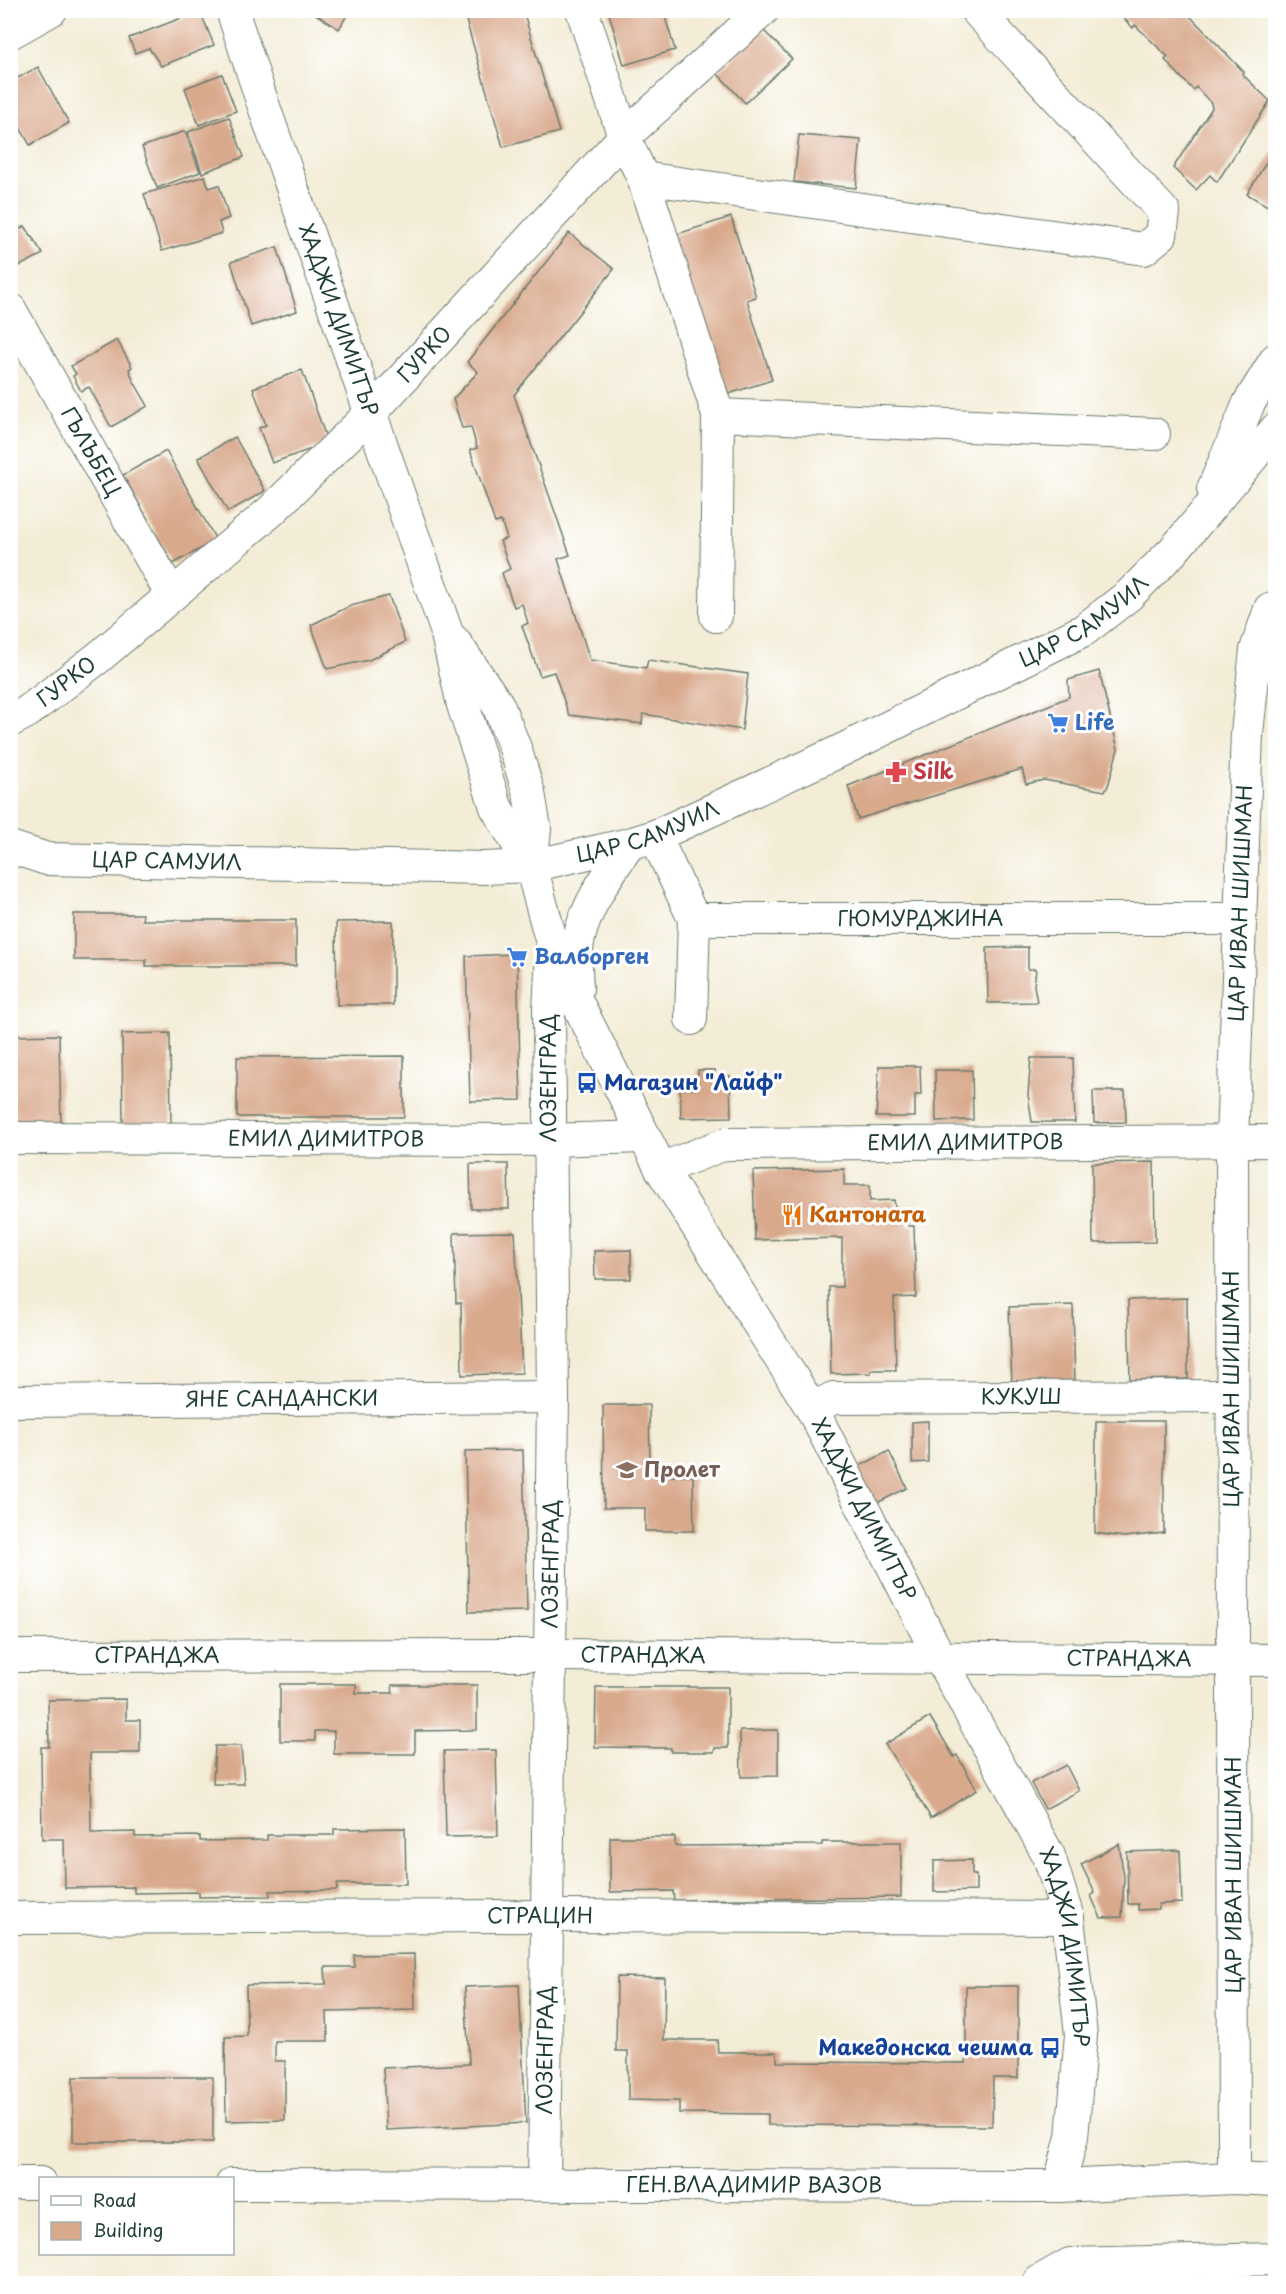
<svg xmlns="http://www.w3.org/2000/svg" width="1286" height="2294" viewBox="0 0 1286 2294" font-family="'Playpen Sans',sans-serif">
<rect width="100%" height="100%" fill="#fff"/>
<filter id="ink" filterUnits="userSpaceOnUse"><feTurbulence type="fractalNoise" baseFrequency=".0167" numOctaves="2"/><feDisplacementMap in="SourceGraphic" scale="12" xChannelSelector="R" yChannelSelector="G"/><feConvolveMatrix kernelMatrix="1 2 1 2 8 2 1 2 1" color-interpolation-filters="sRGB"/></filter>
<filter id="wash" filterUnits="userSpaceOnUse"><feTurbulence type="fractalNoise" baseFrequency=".008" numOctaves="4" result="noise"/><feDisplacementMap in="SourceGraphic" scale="24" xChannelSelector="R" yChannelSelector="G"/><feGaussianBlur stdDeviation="1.35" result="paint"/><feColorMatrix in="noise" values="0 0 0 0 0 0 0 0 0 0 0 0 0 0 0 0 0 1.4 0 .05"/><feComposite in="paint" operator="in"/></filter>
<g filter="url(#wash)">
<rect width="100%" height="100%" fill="#f3ecd6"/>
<g id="blocks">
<!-- building -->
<g fill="#d9a98c">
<polygon points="309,10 350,10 339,29"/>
<polygon points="463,10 523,10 559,132 503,147"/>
<polygon points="608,10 663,10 675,50 624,65"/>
<polygon points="1116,10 1184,10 1244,72 1242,74 1270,101 1217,182 1210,175 1196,190 1173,168 1212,108 1211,103 1196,87 1193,90 1165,60 1168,57 1135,25 1133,28"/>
<polygon points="200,11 214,45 161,66 149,48 135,53 129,38"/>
<polygon points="762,29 792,59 745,103 717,73"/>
<polygon points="38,67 69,123 30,145 14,117 10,119 10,82"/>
<polygon points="222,74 236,111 199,125 185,88"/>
<polygon points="229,117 244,157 202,173 188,132"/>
<polygon points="185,131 200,172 157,188 142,147"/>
<polygon points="799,135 861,140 856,188 794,182"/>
<polygon points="1276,146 1276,211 1247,194"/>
<polygon points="205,176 209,188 219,185 229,218 219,222 222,233 162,251 144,194"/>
<polygon points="731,217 756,297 747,300 772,380 716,398 671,236"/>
<polygon points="25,226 43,254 10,271 10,234"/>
<polygon points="569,233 614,269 514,395 570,555 558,559 590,660 646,668 648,660 748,674 742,730 643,714 642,724 569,715 554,672 540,676 522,626 528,623 522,604 514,607 502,573 510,569 500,541 507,538 501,521 495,523 470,450 477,448 471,427 462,428 453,399 478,372 467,362"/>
<polygon points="277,247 297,311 251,326 231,262"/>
<polygon points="117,340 132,367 129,369 133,380 148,406 111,427 89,387 81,391 73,376 76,374 71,366"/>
<polygon points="302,370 328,443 272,463 259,428 266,425 253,388"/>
<polygon points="235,437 265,491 228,512 198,458"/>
<polygon points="166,451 216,540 173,564 123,475"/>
<polygon points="389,596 405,642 369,660 327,669 311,625 350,606"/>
<polygon points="1099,671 1118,749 1108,786 1105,791 1044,780 1026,784 1022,769 858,819 848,786 1069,697 1068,680"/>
<polygon points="74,914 143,914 142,920 296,920 296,966 146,966 146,960 74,960"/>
<polygon points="393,921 393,1005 337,1005 336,922"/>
<polygon points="1028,947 1028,969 1036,969 1034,986 1037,1002 988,1003 987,948"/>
<polygon points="517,954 521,1100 470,1101 466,956"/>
<polygon points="170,1033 171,1125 123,1125 122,1034"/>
<polygon points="59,1035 61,1125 10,1126 10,1036"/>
<polygon points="404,1056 404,1117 237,1117 237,1057"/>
<polygon points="1031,1058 1073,1058 1075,1122 1032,1122 1028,1094"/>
<polygon points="879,1066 920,1066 921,1095 915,1095 915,1117 876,1117"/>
<polygon points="698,1070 715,1070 715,1076 730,1076 731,1117 681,1118 680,1089 698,1089"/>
<polygon points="935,1070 972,1070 973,1120 936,1121"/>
<polygon points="1093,1091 1125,1091 1126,1122 1094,1123"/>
<polygon points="1154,1162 1155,1242 1093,1243 1092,1163"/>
<polygon points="470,1164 508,1164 509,1209 471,1209"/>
<polygon points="844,1169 844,1185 870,1185 870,1201 894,1200 896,1213 908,1212 908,1226 914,1226 916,1297 894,1298 896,1370 871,1370 871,1373 831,1374 829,1287 842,1287 842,1238 755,1240 753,1171"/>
<polygon points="515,1232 522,1373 462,1375 461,1303 456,1303 454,1233"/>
<polygon points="631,1250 631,1279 595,1279 594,1251"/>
<polygon points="1187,1298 1188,1379 1130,1380 1128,1300"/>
<polygon points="1073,1305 1075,1383 1012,1385 1009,1307"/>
<polygon points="603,1405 649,1405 650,1461 653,1460 654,1476 693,1476 694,1531 645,1531 645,1508 604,1508"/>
<polygon points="928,1421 928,1462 912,1463 912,1422"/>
<polygon points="1096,1421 1164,1421 1164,1533 1124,1537 1095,1533"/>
<polygon points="523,1450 527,1611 469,1612 465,1451"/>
<polygon points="889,1451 907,1488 873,1505 854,1469"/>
<polygon points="280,1684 356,1684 356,1693 393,1693 392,1685 477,1685 477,1730 415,1731 415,1754 334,1754 334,1731 315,1731 315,1741 280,1741"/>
<polygon points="596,1687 728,1687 728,1748 715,1748 714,1752 671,1752 671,1748 595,1747"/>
<polygon points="126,1699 126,1720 140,1720 140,1753 90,1753 91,1833 135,1832 135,1837 200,1836 200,1841 267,1840 267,1835 334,1835 334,1829 405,1828 406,1884 337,1884 337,1890 270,1891 270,1896 199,1897 199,1892 134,1893 134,1887 65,1888 64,1839 42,1839 41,1747 49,1747 48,1700"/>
<polygon points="930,1717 954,1757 957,1755 977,1790 931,1818 885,1744"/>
<polygon points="778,1730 778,1776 741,1777 740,1731"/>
<polygon points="215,1746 241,1746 244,1784 213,1784"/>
<polygon points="496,1750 498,1836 446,1837 444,1751"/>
<polygon points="1066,1765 1079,1791 1045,1809 1031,1783"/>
<polygon points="610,1837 675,1837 675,1846 822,1845 822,1842 901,1842 901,1897 674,1900 673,1891 610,1892"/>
<polygon points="1119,1844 1124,1877 1122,1917 1101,1918 1091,1896 1095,1893 1081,1864"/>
<polygon points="1180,1850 1182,1903 1159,1904 1159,1909 1138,1910 1138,1904 1128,1904 1127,1852"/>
<polygon points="972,1860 972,1875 976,1875 976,1891 934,1892 934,1861"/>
<polygon points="414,1954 415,2010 327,2012 328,2041 275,2041 275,2061 285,2061 285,2120 226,2121 225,2037 247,2036 246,1985 326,1984 325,1967 355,1967 354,1955"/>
<polygon points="617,1977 665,1978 664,2040 717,2040 718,2052 777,2052 777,2062 966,2063 966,1986 1018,1986 1018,2078 993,2078 992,2126 768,2125 768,2114 679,2113 679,2101 628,2100 628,2051 616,2051"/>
<polygon points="519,1985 526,2123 386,2130 383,2068 469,2064 465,1987"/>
<rect x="73" y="2077" width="140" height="65"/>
</g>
</g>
</g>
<g filter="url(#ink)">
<use href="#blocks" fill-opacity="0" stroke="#697a6d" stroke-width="1.5"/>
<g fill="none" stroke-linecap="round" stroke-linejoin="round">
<defs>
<g id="minor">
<path id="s1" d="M232,10L262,101L446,630L463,705L496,807L531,866L552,943L577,1002L661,1169L812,1409L940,1658L1049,1856L1068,1918L1081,2035L1072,2137L1059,2186"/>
<polyline points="582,10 624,137 643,178 718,415 716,616"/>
<polyline points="10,33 51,10"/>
<polyline points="643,178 1144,249 1161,235 1164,212 976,10"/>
<path id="s2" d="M10,309L171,594"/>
<polyline points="718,415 1154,434"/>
<polyline points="1213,489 1249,403 1276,359"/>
<polyline points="454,641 498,705 515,748 529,793 535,829 531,866"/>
<path id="s3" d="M10,721L27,712L99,657L271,511L370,414L624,137L763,10"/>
<path id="s4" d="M655,836L694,919H1239"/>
<path id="s5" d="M10,847L47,859L485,868L531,866L629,844L655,836L838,752L1084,630L1129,595L1173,551L1276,429"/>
<path d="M577,989C576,972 575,955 579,938C587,904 609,873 629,844"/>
<polyline points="691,1019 694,919"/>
<path id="s6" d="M10,1138L550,1140L643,1137"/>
<path id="s7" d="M661,1169L725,1144L1276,1141"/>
<path id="s8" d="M10,1401L553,1397"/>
<path id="s9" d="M812,1409L833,1398L1232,1396"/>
<path id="s10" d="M10,1656L550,1655L1276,1660"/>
<path id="s11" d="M10,1918L547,1916L1068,1918"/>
<path id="s12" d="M1234,2178L1232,1141L1247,733L1256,650L1270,609L1276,607"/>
<polyline points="10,2183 40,2183"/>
<path id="s13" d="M232,2184L1059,2186L1234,2178L1276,2180"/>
<path id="s14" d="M544,2185L553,1397L549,1011L552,953"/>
<polyline points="1040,2284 1040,2281 1070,2264 1276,2259"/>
</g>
</defs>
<!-- minor casing -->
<use href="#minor" stroke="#697a6d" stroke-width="34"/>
<!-- minor -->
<use href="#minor" stroke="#fff" stroke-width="32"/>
</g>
</g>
<!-- icons -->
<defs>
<symbol id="supermarket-bare" viewBox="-9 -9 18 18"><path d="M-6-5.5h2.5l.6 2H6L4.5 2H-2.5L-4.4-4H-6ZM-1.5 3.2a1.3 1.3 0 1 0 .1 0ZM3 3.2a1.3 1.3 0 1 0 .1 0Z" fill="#3f7fe0" stroke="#fff" stroke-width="2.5" paint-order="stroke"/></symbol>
<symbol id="pharmacy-bare" viewBox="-9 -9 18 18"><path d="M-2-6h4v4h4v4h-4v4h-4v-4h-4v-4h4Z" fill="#e0444e" stroke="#fff" stroke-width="2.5" paint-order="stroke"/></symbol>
<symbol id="bus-bare" viewBox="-9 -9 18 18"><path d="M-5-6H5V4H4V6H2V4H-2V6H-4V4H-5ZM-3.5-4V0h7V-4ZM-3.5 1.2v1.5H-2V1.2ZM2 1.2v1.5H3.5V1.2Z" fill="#1a4fb4" stroke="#fff" stroke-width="2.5" paint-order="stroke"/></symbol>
<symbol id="restaurant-bare" viewBox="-9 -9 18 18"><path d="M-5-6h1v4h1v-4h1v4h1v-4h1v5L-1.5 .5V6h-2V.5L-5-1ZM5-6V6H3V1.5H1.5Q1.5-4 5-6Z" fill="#e8710a" stroke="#fff" stroke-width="2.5" paint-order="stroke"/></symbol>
<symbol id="school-bare" viewBox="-9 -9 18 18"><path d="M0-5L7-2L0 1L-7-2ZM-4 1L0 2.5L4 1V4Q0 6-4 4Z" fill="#8d6e63" stroke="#fff" stroke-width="2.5" paint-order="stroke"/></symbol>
</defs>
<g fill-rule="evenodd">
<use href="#supermarket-bare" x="1043" y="708" width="30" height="30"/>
<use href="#pharmacy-bare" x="881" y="757" width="30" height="30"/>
<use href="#supermarket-bare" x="502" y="942" width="30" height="30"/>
<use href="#bus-bare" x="572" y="1068" width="30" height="30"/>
<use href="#restaurant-bare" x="777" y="1200" width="30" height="30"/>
<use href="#school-bare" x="612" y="1455" width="30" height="30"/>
<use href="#bus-bare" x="1035" y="2033" width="30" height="30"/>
</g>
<g text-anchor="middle" stroke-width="6" stroke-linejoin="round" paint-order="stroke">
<!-- street labels -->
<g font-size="21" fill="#1f3d34" stroke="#fff">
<text dy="7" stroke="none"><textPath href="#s1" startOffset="328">ХАДЖИ ДИМИТЪР</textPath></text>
<text dy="7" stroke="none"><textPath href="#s3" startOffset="555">ГУРКО</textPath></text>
<text dy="7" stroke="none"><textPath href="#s2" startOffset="164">ГЪЛЪБЕЦ</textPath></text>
<text dy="7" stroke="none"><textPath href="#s5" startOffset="1131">ЦАР САМУИЛ</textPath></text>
<text dy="7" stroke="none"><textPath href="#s3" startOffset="69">ГУРКО</textPath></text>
<text dy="7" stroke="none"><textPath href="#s5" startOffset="645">ЦАР САМУИЛ</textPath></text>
<text dy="7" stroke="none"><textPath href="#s5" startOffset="159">ЦАР САМУИЛ</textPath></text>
<text dy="7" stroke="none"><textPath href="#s12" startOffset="1275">ЦАР ИВАН ШИШМАН</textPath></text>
<text dy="7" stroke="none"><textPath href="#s4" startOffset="318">ГЮМУРДЖИНА</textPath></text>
<text transform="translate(549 1078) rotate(-90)" y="7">ЛОЗЕНГРАД</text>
<text dy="7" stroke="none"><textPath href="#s6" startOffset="316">ЕМИЛ ДИМИТРОВ</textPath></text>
<text dy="7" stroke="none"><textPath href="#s7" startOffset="309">ЕМИЛ ДИМИТРОВ</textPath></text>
<text transform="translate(1232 1389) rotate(-90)" y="7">ЦАР ИВАН ШИШМАН</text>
<text dy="7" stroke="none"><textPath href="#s9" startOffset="212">КУКУШ</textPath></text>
<text dy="7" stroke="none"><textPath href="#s8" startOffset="272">ЯНЕ САНДАНСКИ</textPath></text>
<text dy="7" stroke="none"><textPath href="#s1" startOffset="1636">ХАДЖИ ДИМИТЪР</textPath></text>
<text dy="7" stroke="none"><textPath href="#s14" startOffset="621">ЛОЗЕНГРАД</textPath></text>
<text dy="7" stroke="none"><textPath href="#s10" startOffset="147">СТРАНДЖА</textPath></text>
<text dy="7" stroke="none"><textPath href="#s10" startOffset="633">СТРАНДЖА</textPath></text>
<text dy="7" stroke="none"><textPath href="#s10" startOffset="1119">СТРАНДЖА</textPath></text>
<text transform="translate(1234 1875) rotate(-90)" y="7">ЦАР ИВАН ШИШМАН</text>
<text dy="7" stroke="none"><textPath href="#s11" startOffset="530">СТРАЦИН</textPath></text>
<text dy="7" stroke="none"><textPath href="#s1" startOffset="2122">ХАДЖИ ДИМИТЪР</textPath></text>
<text dy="7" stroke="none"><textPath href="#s14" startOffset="135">ЛОЗЕНГРАД</textPath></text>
<text dy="7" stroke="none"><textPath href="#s13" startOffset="522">ГЕН.ВЛАДИМИР ВАЗОВ</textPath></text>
</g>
<!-- shop labels -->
<g font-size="21" font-weight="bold" fill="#366cbe" stroke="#fff" text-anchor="start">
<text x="1075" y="730">Life</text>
<text x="534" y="964">Валборген</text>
</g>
<!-- health labels -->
<g font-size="21" font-weight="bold" fill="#be3a42" stroke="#fff" text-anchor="start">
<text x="913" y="779">Silk</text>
</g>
<!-- transit labels -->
<g font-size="21" font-weight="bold" fill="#164399" stroke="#fff" text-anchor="start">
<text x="604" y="1090">Магазин "Лайф"</text>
<text x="1033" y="2055" text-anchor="end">Македонска чешма</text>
</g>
<!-- food labels -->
<g font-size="21" font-weight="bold" fill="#c56008" stroke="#fff" text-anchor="start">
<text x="809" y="1222">Кантоната</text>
</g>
<!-- education labels -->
<g font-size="21" font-weight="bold" fill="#785e54" stroke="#fff" text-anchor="start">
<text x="644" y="1477">Пролет</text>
</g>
</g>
<!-- margin -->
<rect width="1286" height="2294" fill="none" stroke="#fff" stroke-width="36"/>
<!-- legend -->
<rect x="39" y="2177" width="195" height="78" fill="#ffffff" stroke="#a5b1ae" stroke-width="1.5"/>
<rect x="51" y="2196" width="30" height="9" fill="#ffffff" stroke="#a5b1ae" stroke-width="1.5"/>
<text x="93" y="2207" font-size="18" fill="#1f3d34">Road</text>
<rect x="51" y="2222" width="30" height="18" fill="#d9a98c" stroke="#a5b1ae" stroke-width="1.5"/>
<text x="93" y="2237" font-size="18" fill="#1f3d34">Building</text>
</svg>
